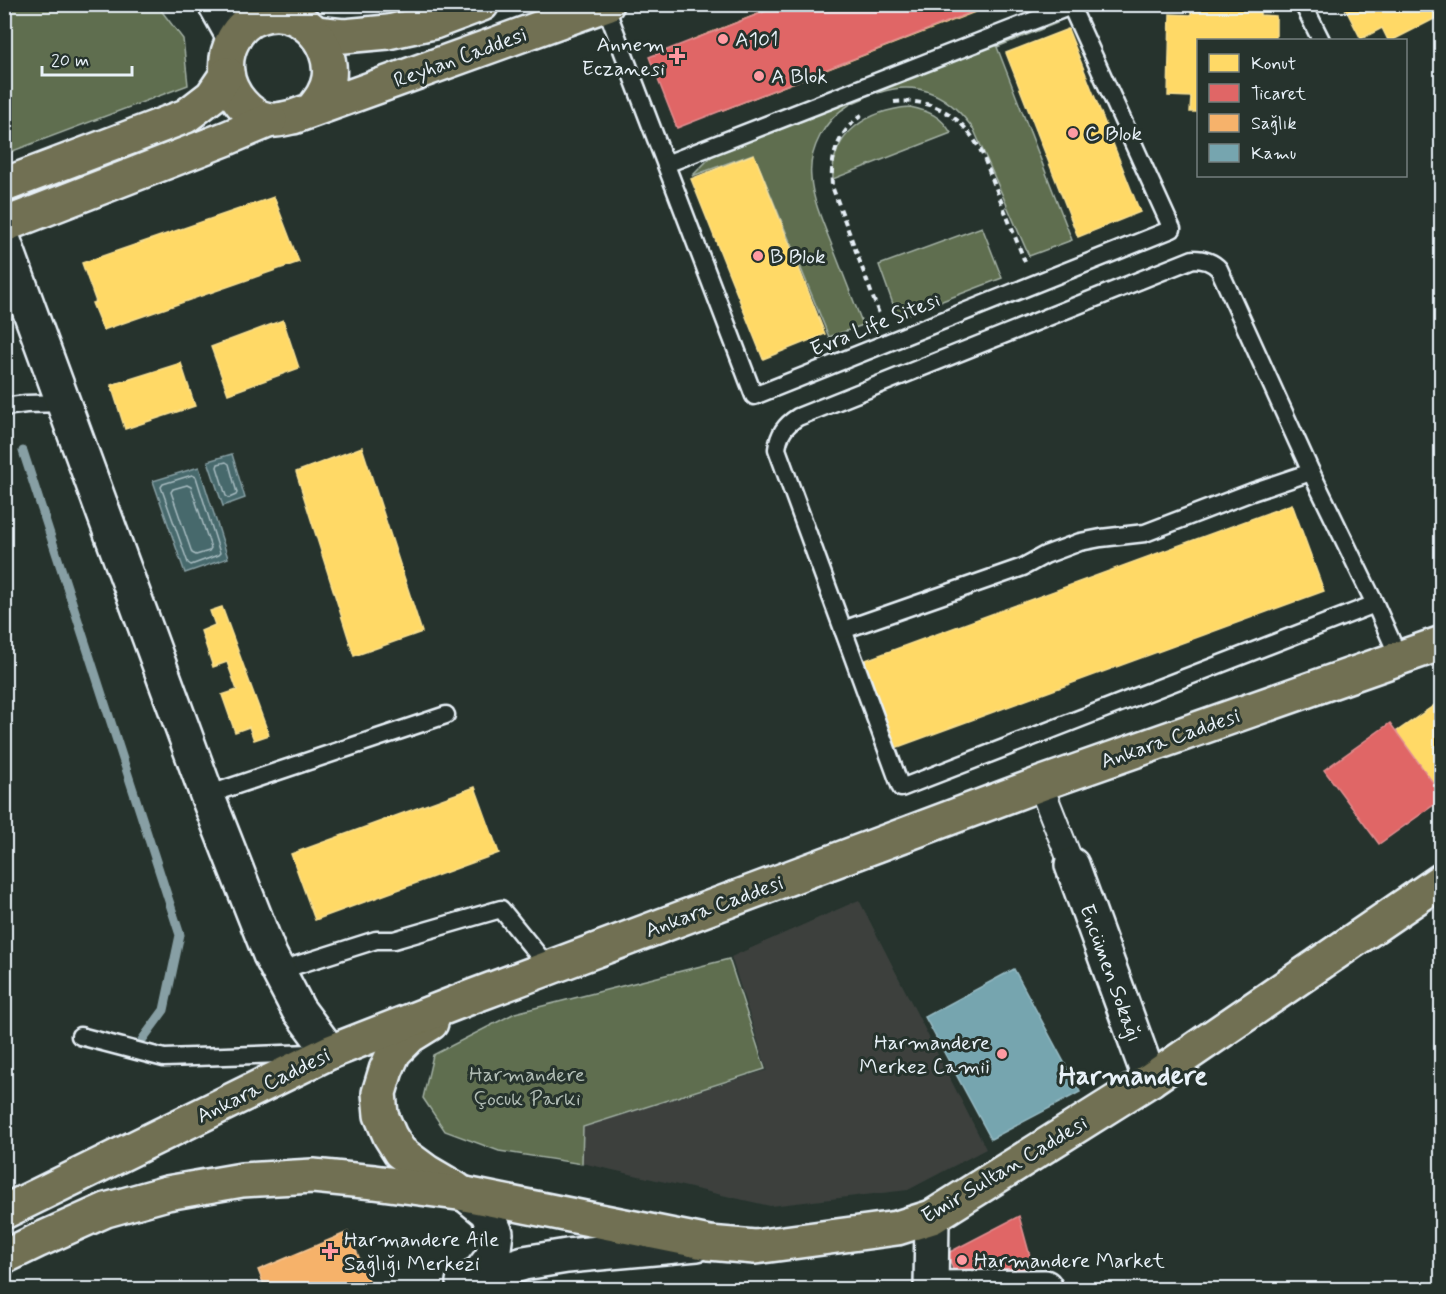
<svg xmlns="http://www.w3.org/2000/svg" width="1446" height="1294" viewBox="0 0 1446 1294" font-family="Mynerve,sans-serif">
<rect width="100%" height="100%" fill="#26332d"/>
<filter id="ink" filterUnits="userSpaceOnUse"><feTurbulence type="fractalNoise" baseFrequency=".0167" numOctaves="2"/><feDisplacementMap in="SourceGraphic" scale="12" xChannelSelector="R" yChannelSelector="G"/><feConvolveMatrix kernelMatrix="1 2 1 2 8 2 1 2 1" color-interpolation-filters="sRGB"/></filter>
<g filter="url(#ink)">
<!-- built -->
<polygon fill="#3c413e" points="859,900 986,1149 908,1190 770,1206 582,1163 583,1127 767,1070 731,957"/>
<!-- green -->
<g fill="#5e6e50" stroke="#a3b0a4" stroke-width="1.5">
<polygon points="5,4 157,5 183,39 188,85 5,154"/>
<path d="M1054,14L1057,23L997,47L1072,240L1029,256L974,130C950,96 920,79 878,93L874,86Z"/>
<path d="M865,89L866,97C861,100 855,101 849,105C825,119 808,150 811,178C812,199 825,228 833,248C843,273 853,299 863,325L829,337L761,171L753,154L692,176L719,149Z"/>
<path d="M910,107C929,111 941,116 951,133L833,179C830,132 870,110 910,107Z"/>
<polygon points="982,227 1002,278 898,318 879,265"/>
<polygon points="729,959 765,1069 583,1127 582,1164 499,1151 445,1131 423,1098 433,1055 515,1013"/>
</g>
<!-- water -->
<g fill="#46696c" stroke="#879fa4" stroke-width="1.5">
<polygon points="232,454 245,498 223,506 208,461"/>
<polygon points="199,467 228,558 185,573 153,481"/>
</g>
<!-- homes -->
<g fill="#ffd966" stroke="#f8e092" stroke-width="1.5">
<polygon points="784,4 993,4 993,5 720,111 692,40"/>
<polygon points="1191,4 1260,4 1260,15 1276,16 1276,40 1198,40 1198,112 1190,112 1191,97 1168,96 1170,14 1191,15"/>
<polygon points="1343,4 1439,4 1442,10 1442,15 1393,40 1388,40 1382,28 1361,39"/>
<polygon points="1068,29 1140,212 1078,237 1006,53"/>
<polygon points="754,154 825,334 763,359 691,179"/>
<polygon points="274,197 299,262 103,330 92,303 96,302 82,263"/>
<polygon points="283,320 299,368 228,394 211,347"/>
<polygon points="181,363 195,406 125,429 111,385"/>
<polygon points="362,447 422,632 354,656 296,472"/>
<polygon points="1292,504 1324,591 895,748 863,661"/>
<polygon points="222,607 269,735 254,740 249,727 235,732 222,695 237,690 227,662 213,667 201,631 215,625 210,611"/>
<polygon points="1442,700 1442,795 1396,732"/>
<polygon points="475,787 499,853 315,920 291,854"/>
</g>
<!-- shops -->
<g fill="#e06666" stroke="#e29092" stroke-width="1.5">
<polygon points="784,4 993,4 677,128 649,57"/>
<polygon points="1390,723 1442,795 1442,799 1379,844 1324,770"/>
<polygon points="1019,1216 1033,1267 956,1280 948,1253"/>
</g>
<!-- health -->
<polygon fill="#f6b26b" stroke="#f2c595" stroke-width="1.5" points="348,1232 372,1287 366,1290 266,1290 258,1270"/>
<!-- public -->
<polygon fill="#76a5af" stroke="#98bcc5" stroke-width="1.5" points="1014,969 1080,1092 991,1139 925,1017"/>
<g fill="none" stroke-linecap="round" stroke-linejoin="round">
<!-- shore -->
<g stroke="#a7bbc0" stroke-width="1.5">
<polygon points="226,462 229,464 237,493 236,495 229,498 226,496 217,467 218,464"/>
<polygon points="192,475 196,477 220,553 218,555 191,565 188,563 161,487 163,484"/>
<polygon points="187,485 191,487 211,548 209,551 196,555 192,553 171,492 173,489"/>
</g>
<!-- stream -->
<polyline stroke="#879fa4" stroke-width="9" points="23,451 180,935 164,1010 142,1040"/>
<defs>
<g id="service">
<polyline points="1303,4 1321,40"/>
<polyline points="605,5 754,396 1172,229 1070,4"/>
<polyline points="666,164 1071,6"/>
<polyline points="4,407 26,404 64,403"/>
<path d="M1375,604L901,788L777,449C779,434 785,425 798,417L1193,259C1203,259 1212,261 1219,269L1311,472L1375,604L1399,658"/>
<polyline points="843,630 1023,567 1045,555 1080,542 1101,538 1145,533 1252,492 1311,472"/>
<polyline points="207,795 446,715"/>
<polyline points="278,971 376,940 394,940 501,909 548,967"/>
<polyline points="80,1036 164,1058 311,1053"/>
</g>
<polyline id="pedestrian" points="1040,784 1072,865"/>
<g id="minor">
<polyline points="215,4 234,38"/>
<polyline points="4,241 207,795 270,955 298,1009 330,1052"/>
<polyline points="1072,865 1150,1080"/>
<polyline points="465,1194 487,1212 496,1233 493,1256 481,1272 463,1282 524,1263 567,1256 697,1244"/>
<polyline points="931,1288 1045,1287"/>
<polyline points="931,1290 932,1217"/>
</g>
<g id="primary">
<polyline points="315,33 344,36 388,32 434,22 482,4"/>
<path d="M312,110C320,100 327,91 329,78C334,41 297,3 259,17C237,24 224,50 227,72C229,93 249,118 270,120C278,121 286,118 293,117L607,4"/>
<polyline points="4,185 186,116 212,96 227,74"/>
<polyline points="4,225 225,139 270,120"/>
<polyline points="431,1023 410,1036 394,1052 386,1070 379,1093 381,1115 390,1136 400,1152 427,1172 456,1189"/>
<polyline points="4,1212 330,1052 471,997 1040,784 1442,643"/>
<polyline points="4,1257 37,1241 106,1210 167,1193 242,1180 313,1176 374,1182 465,1194 709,1243 755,1247 897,1228 932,1217 1150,1080 1442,880"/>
</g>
</defs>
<!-- service casing -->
<use href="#service" stroke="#e8f1f8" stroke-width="21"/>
<!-- pedestrian casing -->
<use href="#pedestrian" stroke="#e8f1f8" stroke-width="28"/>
<!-- minor casing -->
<use href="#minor" stroke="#e8f1f8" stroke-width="38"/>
<!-- primary casing -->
<use href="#primary" stroke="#e8f1f8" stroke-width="38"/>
<!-- path -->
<g stroke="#e8f1f8" stroke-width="4" stroke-dasharray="6 4.5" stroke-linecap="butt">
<path d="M894,102C936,98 963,117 982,153L1025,262"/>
<path d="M862,115C838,132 830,157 832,186L882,322"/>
</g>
<!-- service -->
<use href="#service" stroke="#26332d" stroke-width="16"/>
<!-- pedestrian -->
<use href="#pedestrian" stroke="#26332d" stroke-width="24"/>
<!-- minor -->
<use href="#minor" stroke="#26332d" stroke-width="33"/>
<!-- primary -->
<use href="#primary" stroke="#716f52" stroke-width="33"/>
</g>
</g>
<!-- markers -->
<g fill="#ff9aa2" stroke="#26332d" stroke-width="2">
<circle cx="723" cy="39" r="6"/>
<path d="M674 47h6v6h6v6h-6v6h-6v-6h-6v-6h6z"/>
<circle cx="759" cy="76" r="6"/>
<circle cx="1073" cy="133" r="6"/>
<circle cx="758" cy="256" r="6"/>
<circle cx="1002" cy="1054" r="6"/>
<path d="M327 1242h6v6h6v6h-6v6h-6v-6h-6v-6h6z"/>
<circle cx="962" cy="1260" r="6"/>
</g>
<g text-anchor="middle" stroke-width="6" stroke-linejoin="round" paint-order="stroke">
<!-- poi labels -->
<g font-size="21" fill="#e8f1f8" stroke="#26332d" text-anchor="start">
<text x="735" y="46">A101</text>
<text x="665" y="51" text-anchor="end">Annem<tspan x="665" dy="24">Eczanesi</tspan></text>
<text x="771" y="83">A Blok</text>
<text x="1085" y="140">C Blok</text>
<text x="770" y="263">B Blok</text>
<text x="990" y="1049" text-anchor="end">Harmandere<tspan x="990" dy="24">Merkez Camii</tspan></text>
<text x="344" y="1246">Harmandere Aile<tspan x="344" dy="24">Sağlığı Merkezi</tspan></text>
<text x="974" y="1267">Harmandere Market</text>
</g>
<!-- street labels -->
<g font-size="21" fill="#e8f1f8" stroke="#26332d">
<text transform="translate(460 57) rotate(-20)" y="7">Reyhan Caddesi</text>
<text transform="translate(875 324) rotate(-22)" y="7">Evra Life Sitesi</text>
<text transform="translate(1170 738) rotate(-19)" y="7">Ankara Caddesi</text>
<text transform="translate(714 906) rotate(-20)" y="7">Ankara Caddesi</text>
<text transform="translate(1111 973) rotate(70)" y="7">Encümen Sokağı</text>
<text transform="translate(263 1085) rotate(-26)" y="7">Ankara Caddesi</text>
<text transform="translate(1004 1169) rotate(-31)" y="7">Emir Sultan Caddesi</text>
</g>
<!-- park labels -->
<g font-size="21" fill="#b1bdb5" stroke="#26332d">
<text x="527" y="1081">Harmandere<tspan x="527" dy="24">Çocuk Parki</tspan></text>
</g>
<!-- district labels -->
<g font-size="27" font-weight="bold" fill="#e8f1f8" stroke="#26332d">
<text x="1133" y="1084">Harmandere</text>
</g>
</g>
<!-- margin -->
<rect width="1446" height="1294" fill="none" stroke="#26332d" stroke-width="24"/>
<rect x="12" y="12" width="1422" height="1270" fill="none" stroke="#e8f1f8" stroke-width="2" filter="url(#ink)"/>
<!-- legend -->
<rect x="1197" y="39" width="210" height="138" fill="#26332d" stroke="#747f7e" stroke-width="1.5"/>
<rect x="1209" y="54" width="30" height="18" fill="#ffd966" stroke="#747f7e" stroke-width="1.5"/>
<text x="1251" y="69" font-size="18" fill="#e8f1f8">Konut</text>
<rect x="1209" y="84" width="30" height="18" fill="#e06666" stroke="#747f7e" stroke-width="1.5"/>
<text x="1251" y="99" font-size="18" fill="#e8f1f8">Ticaret</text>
<rect x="1209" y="114" width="30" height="18" fill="#f6b26b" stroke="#747f7e" stroke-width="1.5"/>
<text x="1251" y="129" font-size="18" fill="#e8f1f8">Sağlık</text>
<rect x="1209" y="144" width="30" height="18" fill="#76a5af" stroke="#747f7e" stroke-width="1.5"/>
<text x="1251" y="159" font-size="18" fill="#e8f1f8">Kamu</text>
<!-- scale -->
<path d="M42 66v9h90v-9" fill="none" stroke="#e8f1f8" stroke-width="3"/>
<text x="51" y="66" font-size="18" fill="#e8f1f8" stroke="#26332d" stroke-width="4.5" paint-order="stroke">20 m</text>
</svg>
